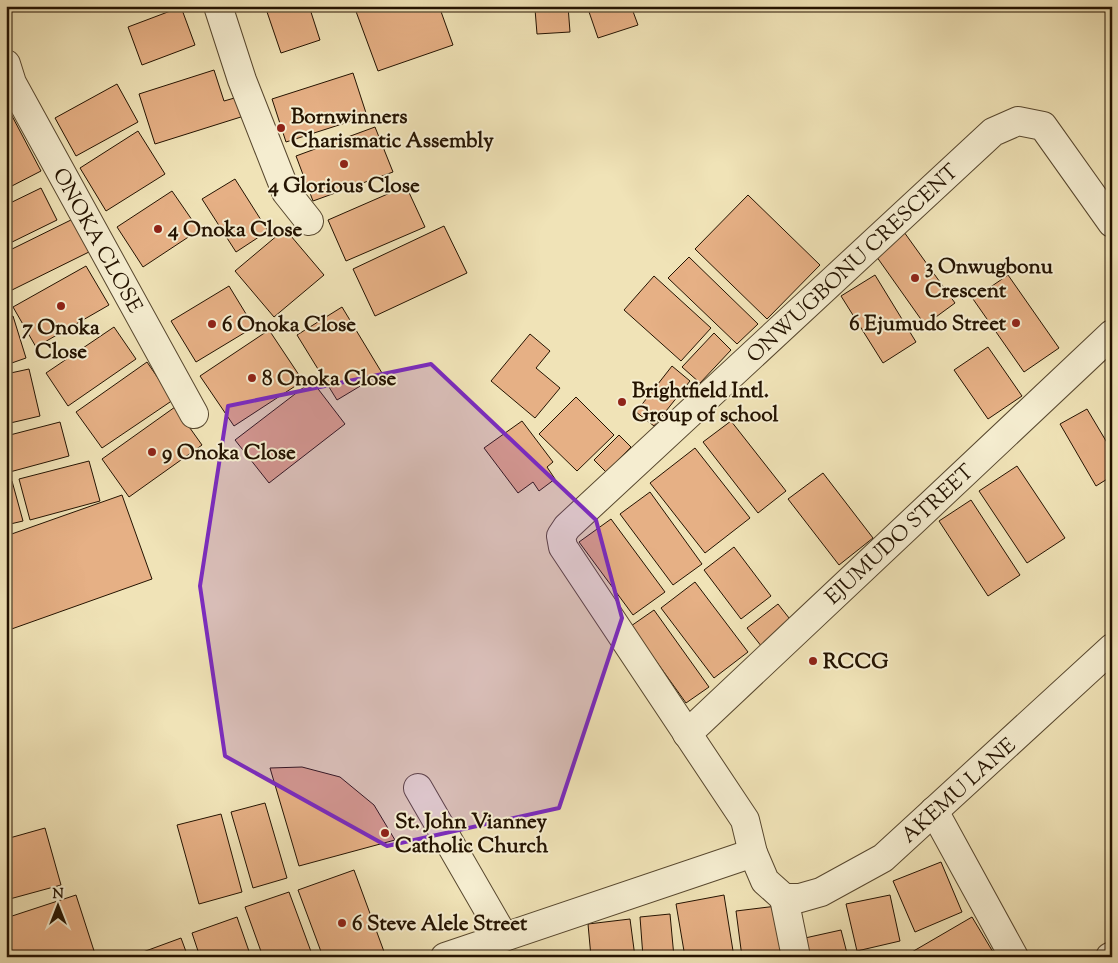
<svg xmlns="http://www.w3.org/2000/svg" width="1118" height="963" viewBox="0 0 1118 963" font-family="'Sorts Mill Goudy',serif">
<rect width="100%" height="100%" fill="#f0e3b7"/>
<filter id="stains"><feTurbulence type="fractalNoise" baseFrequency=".004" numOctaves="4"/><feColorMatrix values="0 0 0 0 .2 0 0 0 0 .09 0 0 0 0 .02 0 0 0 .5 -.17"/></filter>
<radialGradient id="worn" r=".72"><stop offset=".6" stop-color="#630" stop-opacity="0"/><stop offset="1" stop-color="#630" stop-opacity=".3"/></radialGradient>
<!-- building -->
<g fill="#e6b085" stroke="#241301">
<polygon points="265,6 309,6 320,40 281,53"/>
<polygon points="354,6 439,6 453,45 378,71"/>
<polygon points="568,6 570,32 537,34 535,9"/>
<polygon points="587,6 631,6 638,25 598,38"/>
<polygon points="181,7 195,45 142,65 128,27"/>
<polygon points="214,70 224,101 238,97 244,116 155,144 139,94"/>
<polygon points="353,73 367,116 286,142 272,99"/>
<polygon points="117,84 138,122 76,156 55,118"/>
<polygon points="11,114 41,171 6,189 6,117"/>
<polygon points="375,127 393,172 313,201 296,156"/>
<polygon points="138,131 165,174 106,211 80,168"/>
<polygon points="235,179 268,231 236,252 202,199"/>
<polygon points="406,186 425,227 346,261 328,220"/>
<polygon points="41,188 57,220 6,245 6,205"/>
<polygon points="172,191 199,230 143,267 117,227"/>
<polygon points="748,195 820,265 767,319 695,249"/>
<polygon points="77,217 93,250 12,290 6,278 6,252"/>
<polygon points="444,226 467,273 375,316 353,269"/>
<polygon points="285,229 324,275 274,317 235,271"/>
<polygon points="904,232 955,303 925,325 874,253"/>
<polygon points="689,257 758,324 737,344 668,278"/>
<polygon points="86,266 109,305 36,347 13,307"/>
<polygon points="875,275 916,342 883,363 841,296"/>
<polygon points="1008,275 1059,348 1024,372 973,299"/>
<polygon points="654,276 711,328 681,361 624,310"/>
<polygon points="229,286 254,327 196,362 171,321"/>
<polygon points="342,307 382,373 337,400 297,335"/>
<polygon points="13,316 26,358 6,365 6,318"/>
<polygon points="114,327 136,359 68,406 46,373"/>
<polygon points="269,330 303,381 234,426 200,376"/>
<polygon points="714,333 731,350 700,383 682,367"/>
<polygon points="530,334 550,351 536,368 560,388 535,418 491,381"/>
<polygon points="988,347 1022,396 988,419 954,370"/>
<polygon points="147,362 173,400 102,448 76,412"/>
<polygon points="672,366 690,381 654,426 636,412"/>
<polygon points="29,369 40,416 6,424 6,374"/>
<polygon points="312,381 345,424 269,483 235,440"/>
<polygon points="576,397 614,435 577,471 539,434"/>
<polygon points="175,407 202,445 129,497 102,459"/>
<polygon points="1087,409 1112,451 1112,476 1096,486 1060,424"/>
<polygon points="522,421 553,462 547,467 555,479 539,491 533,482 518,493 484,448"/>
<polygon points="731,421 786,491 758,513 703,442"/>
<polygon points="60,422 69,456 6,473 6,436"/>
<polygon points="619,435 631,447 606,472 594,460"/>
<polygon points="695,448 750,518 705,553 650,483"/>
<polygon points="89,461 100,501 30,520 19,479"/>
<polygon points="1017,466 1065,538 1027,563 979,491"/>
<polygon points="823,473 873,538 839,565 788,499"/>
<polygon points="12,481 23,521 6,525 6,482"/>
<polygon points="650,492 702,564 673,585 620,514"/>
<polygon points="122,495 152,579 6,631 6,536"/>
<polygon points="971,500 1020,575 988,596 939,521"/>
<polygon points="611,519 665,592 633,615 579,542"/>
<polygon points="734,547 771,596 741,619 704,570"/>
<polygon points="695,582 748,652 714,678 661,608"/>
<polygon points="778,604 793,623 762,647 747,628"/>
<polygon points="654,610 709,687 686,703 631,626"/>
<polygon points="302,767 340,777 374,805 395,840 299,866 270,768"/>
<polygon points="265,803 287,878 253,888 231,812"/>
<polygon points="221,814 242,892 199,904 177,825"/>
<polygon points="45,828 61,885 6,900 6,839"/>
<polygon points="941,862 962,912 915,932 893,881"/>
<polygon points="354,870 386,957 323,957 298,890"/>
<polygon points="289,892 313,957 263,957 245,907"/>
<polygon points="76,895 96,957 9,957 6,950 6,918"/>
<polygon points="724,895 734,957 685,957 676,904"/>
<polygon points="890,895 900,941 857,951 846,904"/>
<polygon points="777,906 783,957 742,957 736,911"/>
<polygon points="670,914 674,957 643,957 640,917"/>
<polygon points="237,917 251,957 200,957 192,933"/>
<polygon points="972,917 993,952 985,957 905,956"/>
<polygon points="630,919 635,957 591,957 588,924"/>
<polygon points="841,930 848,957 810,957 805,938"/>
<polygon points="181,938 188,957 132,957 132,956"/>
</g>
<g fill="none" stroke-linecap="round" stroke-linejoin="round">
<defs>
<g id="minor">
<polyline points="218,6 242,80 286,192 309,221"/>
<polyline points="6,64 12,83 194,414"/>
<polyline points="687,734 1112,334"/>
<polyline points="418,788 504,937"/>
<polyline points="934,811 1014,957"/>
<polyline points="784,898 765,881 753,853 745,820 563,547 561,536 567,527 993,132 1018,121 1043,126 1112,223"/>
<polyline points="784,898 800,898 821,892 883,858 1112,648"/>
<polyline points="784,898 796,957"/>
<polyline points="445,957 753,853"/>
<polyline points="1110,957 1112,956"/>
</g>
</defs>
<!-- minor casing -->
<use href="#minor" stroke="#57472e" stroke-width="30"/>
<!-- minor -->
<use href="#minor" stroke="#f5edd0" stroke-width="28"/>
</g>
<!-- marked area -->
<path fill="#7b2cbf" fill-opacity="0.2" stroke="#7b2cbf" stroke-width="4" stroke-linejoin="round" d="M431,364L596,520L622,618L559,808L387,846L225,756L200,586L228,406Z"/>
<!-- markers -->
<g fill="#8f2418" stroke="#f5edd0" stroke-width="2">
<circle cx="281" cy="128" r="5"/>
<circle cx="344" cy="164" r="5"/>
<circle cx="158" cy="229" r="5"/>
<circle cx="915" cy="278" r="5"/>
<circle cx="61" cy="306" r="5"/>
<circle cx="1016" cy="323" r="5"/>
<circle cx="212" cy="324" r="5"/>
<circle cx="252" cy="378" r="5"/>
<circle cx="622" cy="402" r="5"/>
<circle cx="152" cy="452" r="5"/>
<circle cx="813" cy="661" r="5"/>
<circle cx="385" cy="833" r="5"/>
<circle cx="342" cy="923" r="5"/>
</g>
<g text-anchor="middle" stroke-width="4" stroke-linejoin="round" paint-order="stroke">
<!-- poi labels -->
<g font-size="21" font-weight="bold" fill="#241301" stroke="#f5edd0" text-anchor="start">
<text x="291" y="123">Bornwinners<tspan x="291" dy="24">Charismatic Assembly</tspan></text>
<text x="344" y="192" text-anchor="middle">4 Glorious Close</text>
<text x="168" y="236">4 Onoka Close</text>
<text x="925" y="273">3 Onwugbonu<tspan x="925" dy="24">Crescent</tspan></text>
<text x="1006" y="330" text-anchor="end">6 Ejumudo Street</text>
<text x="222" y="331">6 Onoka Close</text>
<text x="61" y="334" text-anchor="middle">7 Onoka<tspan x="61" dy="24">Close</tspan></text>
<text x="262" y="385">8 Onoka Close</text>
<text x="632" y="397">Brightfield Intl.<tspan x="632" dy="24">Group of school</tspan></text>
<text x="162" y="459">9 Onoka Close</text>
<text x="823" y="668">RCCG</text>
<text x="395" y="828">St. John Vianney<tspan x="395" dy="24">Catholic Church</tspan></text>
<text x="352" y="930">6 Steve Alele Street</text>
</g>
<!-- street labels -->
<g font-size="21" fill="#241301" stroke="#f5edd0">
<text transform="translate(98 240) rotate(61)" y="7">ONOKA CLOSE</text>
<text transform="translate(852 263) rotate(-43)" y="7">ONWUGBONU CRESCENT</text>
<text transform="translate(899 534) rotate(-43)" y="7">EJUMUDO STREET</text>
<text transform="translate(958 790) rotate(-42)" y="7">AKEMU LANE</text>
</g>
</g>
<!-- margin -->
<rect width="1118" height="963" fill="none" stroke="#f0e3b7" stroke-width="25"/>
<rect x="8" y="8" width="1103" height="948" fill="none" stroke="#241301" stroke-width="2.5"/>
<rect x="12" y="12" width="1093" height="938" fill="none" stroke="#241301"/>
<!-- north arrow -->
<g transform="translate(58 906)" stroke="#f5edd0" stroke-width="4" paint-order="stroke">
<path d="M0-4L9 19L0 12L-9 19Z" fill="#241301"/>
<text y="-8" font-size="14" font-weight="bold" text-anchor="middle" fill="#241301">N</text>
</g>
<rect width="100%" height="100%" filter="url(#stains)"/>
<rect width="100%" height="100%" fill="url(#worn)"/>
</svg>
